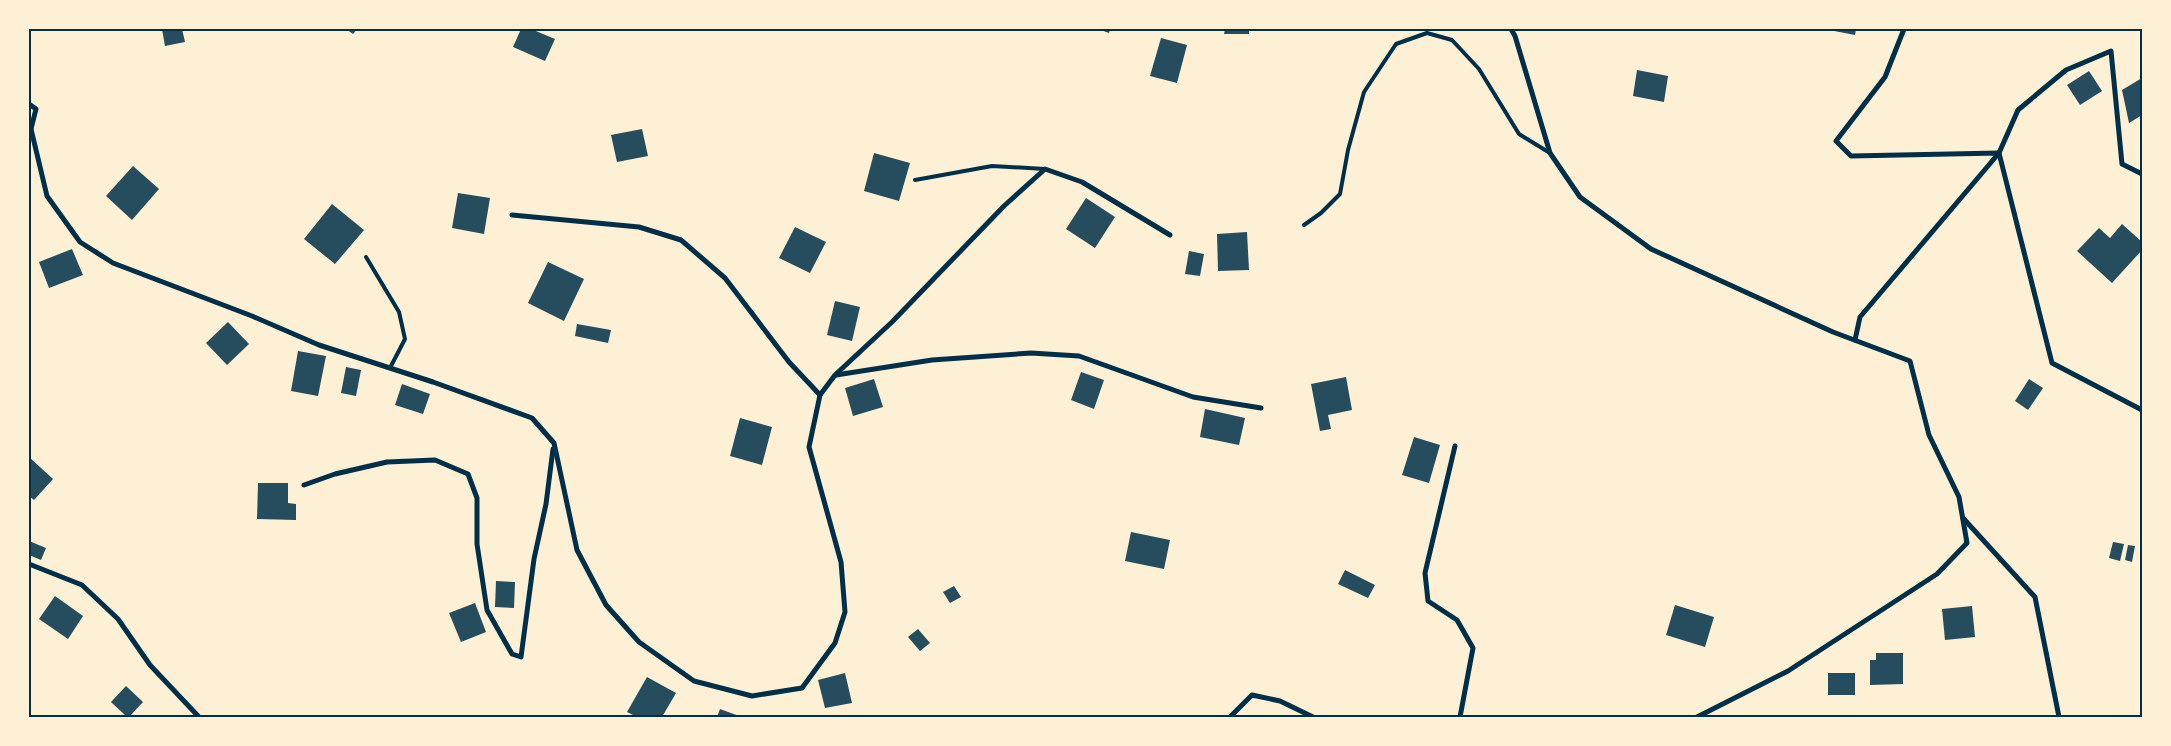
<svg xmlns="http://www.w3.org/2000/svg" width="2171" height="746" viewBox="0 0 2171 746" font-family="Helvetica,sans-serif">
<rect width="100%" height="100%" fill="#fdf0d5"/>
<!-- building -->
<g fill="#264d5e">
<polygon points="162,29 182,29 185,42 165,46"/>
<polygon points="346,29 357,29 353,34"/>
<polygon points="521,29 531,29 555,39 545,61 513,47"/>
<polygon points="1098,29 1110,29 1109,33"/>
<polygon points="1225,29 1249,29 1249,34 1224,34"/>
<polygon points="1824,29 1856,29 1855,35"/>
<polygon points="1161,38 1187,45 1177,83 1150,76"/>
<polygon points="1637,70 1668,76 1664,102 1633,96"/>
<polygon points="2089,71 2102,91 2080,105 2067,85"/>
<polygon points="2142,78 2142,115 2129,123 2122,90"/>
<polygon points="642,129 648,156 617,162 611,135"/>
<polygon points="874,153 910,163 899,201 864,191"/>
<polygon points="133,166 159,189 132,220 106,196"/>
<polygon points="458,193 490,198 484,234 452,228"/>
<polygon points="1086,198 1115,217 1095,248 1066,229"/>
<polygon points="332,204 364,230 335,264 304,239"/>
<polygon points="2122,224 2142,242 2142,250 2112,283 2077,251 2099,228 2110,238"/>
<polygon points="795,227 826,242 810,273 779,258"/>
<polygon points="1247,232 1249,270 1218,271 1217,234"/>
<polygon points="72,249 83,275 49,288 39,262"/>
<polygon points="1189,251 1204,254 1200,276 1185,274"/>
<polygon points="548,262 584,279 564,321 528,303"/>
<polygon points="835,301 860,307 852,341 827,335"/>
<polygon points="228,322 249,344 227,365 206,343"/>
<polygon points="577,324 611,330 608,343 575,336"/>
<polygon points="298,351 326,356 318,396 291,391"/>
<polygon points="346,367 361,370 356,396 341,393"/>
<polygon points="1081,372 1104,380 1094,409 1071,400"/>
<polygon points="1346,377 1352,410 1328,415 1331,429 1320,431 1311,384"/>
<polygon points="874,379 883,407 853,416 845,388"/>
<polygon points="2029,379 2043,388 2028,410 2015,401"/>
<polygon points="402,384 430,394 423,414 395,405"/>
<polygon points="1205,409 1245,418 1239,445 1200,437"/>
<polygon points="740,418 772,427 762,465 730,456"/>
<polygon points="1414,437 1440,445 1429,483 1402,475"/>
<polygon points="29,457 53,479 34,500 29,496"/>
<polygon points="258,483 288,483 288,503 296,504 296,520 257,519"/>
<polygon points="1131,532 1170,540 1164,569 1125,561"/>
<polygon points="29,541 46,548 41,560 29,555"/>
<polygon points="2113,542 2124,544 2120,561 2109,558"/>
<polygon points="2128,545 2135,546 2132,562 2125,560"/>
<polygon points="1345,570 1375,585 1368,598 1338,584"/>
<polygon points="496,581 515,582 514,608 495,607"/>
<polygon points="954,586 961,597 950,603 943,592"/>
<polygon points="55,596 83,616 68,639 39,619"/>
<polygon points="475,603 486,632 461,642 449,613"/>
<polygon points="1675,605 1714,617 1705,647 1666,635"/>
<polygon points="1972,606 1975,637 1945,640 1942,609"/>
<polygon points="918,629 930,643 920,651 908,637"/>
<polygon points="1876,653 1903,653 1903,684 1870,685 1870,660 1876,660"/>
<polygon points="845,673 852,703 825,708 818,680"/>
<rect x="1828" y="673" width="27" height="22"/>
<polygon points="647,677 676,693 662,717 637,717 627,712"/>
<polygon points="126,686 143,702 129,717 127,717 111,702"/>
<polygon points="720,709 742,717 717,717"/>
</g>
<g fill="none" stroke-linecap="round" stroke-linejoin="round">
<!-- service -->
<g stroke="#003049" stroke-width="4">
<polyline points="915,180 992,166 1045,169"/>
<polyline points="1304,225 1321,213 1340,194 1348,150 1364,92 1396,44 1427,33 1452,40 1479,69 1519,134 1550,153"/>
<polyline points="366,257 399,312 405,339 390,368"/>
</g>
<!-- minor -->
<g stroke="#003049" stroke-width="5">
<polyline points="1511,29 1515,36 1550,153 1580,197 1651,249 1833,332 1910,361 1929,435 1959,497 1967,543 1937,574 1788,671 1697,717"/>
<polyline points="1904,29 1885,77 1836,141 1851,156 1999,153 2052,363 2142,410"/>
<polyline points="29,104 36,109 31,129"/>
<polyline points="29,129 31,129 47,196 80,242 113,263 252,316 319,345 433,382 532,418 554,443 577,550 606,605 639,642 694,681 752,696 802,688 835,643 845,612 841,562 809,447 820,395 835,375 892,322 1004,206 1045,169 1082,182 1170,235"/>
<polyline points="512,215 639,227 681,240 725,278 789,362 820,395"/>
<polyline points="1855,340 1860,317 1999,153 2018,110 2066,70 2111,51 2122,164 2142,174"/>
<polyline points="836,375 932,360 1031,353 1079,356 1193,397 1261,408"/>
<polyline points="1455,446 1425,573 1428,601 1457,620 1473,648 1460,717"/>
<polyline points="304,485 335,474 387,462 435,460 468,474 477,498 477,544 487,610 512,654 521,657 534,559 546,504 553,449"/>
<polyline points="1963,518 2035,597 2059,717"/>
<polyline points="29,564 82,585 118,619 150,665 199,717"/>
<polyline points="1230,717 1252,695 1280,701 1313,717"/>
</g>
</g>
<!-- border -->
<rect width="2171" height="746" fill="none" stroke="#fdf0d5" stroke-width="60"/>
<rect x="30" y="30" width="2111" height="686" fill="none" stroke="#003049" stroke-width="2"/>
</svg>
